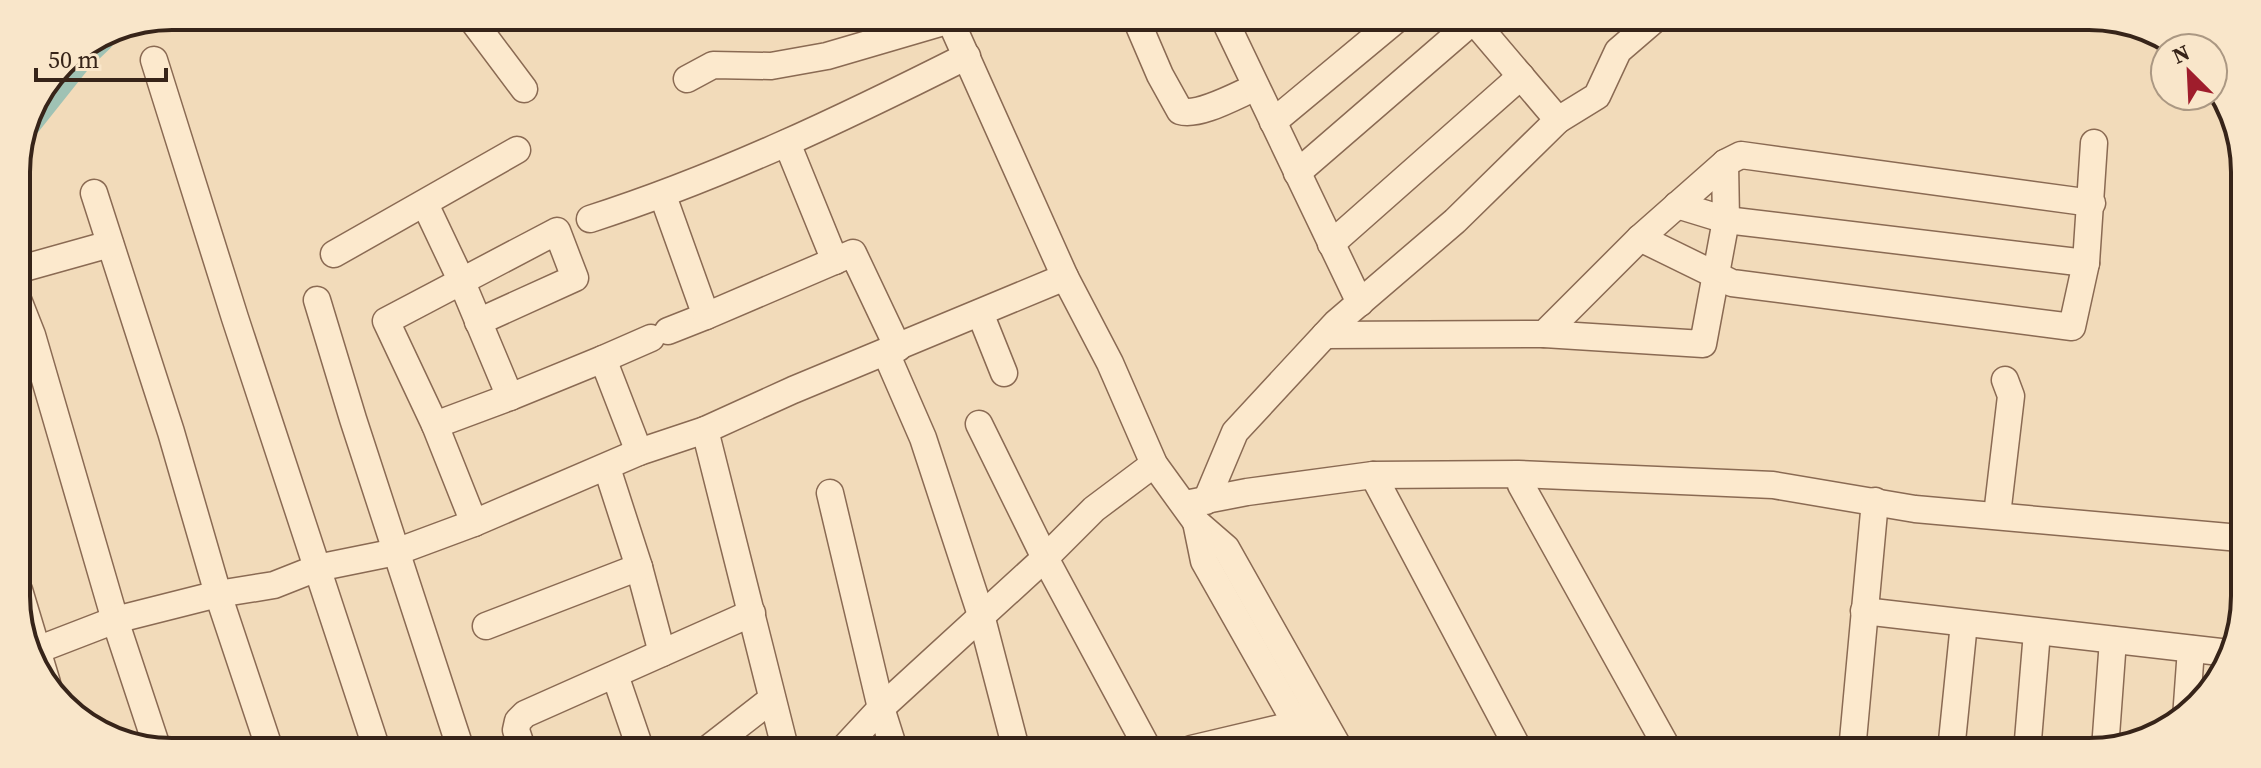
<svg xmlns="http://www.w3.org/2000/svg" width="2261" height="768" viewBox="0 0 2261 768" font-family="'Source Serif 4',serif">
<rect width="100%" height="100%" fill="#f2dbba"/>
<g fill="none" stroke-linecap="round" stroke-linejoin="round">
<!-- river -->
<polyline stroke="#9fc2b4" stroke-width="32" points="25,123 76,59 99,37"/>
<defs>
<g id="minor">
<polyline points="470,17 524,89"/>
<polyline points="949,18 1065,277"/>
<path d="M1136,19L1160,75L1180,111C1199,117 1237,95 1256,87"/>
<polyline points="1224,19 1360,303"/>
<polyline points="1473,20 1558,120"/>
<polyline points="154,60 235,318 376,747"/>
<polyline points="687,79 713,65 771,66 827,56 950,20"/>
<polyline points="1273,122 1397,19"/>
<polyline points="787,143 835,261"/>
<polyline points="1297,173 1474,20"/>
<polyline points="94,193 171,432 218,594 269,747"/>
<polyline points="663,196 706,316 668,331"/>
<polyline points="425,204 461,280 510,397 603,359 639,452"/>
<polyline points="1677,205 1726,220 2086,263"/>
<path d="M590,219C721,177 844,118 967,56"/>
<polyline points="1640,238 1732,283 2072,327 2086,263 2094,143"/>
<polyline points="1331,244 1521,76"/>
<polyline points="334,254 517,150"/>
<polyline points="17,270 110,244"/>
<polyline points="17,297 32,335 115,620 157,747"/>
<polyline points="317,300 353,419 460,747"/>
<polyline points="980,313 1004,373"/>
<polyline points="706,316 853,253 898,348"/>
<polyline points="1544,334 1703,344 1726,220 1725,163"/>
<polyline points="1325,335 1544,334 1640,238 1725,163 1741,155 2092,203"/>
<polyline points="886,353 923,438 981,615 1016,749"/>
<polyline points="603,359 651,338"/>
<polyline points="979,424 1045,558 1148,749"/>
<polyline points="435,425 386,321 557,231 575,278 478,322"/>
<polyline points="705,430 793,390 1065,277 1110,363 1154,464 1196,522 1226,548 1340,750"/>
<polyline points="1373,475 1519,750"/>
<polyline points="1521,485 1669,751"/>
<polyline points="830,493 881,708 894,749"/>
<polyline points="1206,501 1235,432 1336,323 1455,221 1558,120 1597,96 1618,51 1654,20"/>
<polyline points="1185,504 1247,492 1373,475 1518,474 1773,485 1915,509 2240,538"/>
<polyline points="1997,515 2011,396 2005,380"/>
<polyline points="1196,522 1204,561 1311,750"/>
<polyline points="474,523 435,425 510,397"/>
<polyline points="639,567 662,653"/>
<polyline points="19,590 47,683"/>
<polyline points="1864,611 2229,653"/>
<polyline points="486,626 639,567 607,468"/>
<polyline points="32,652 115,620 218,594 274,585 317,568 396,552 474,523 639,452 705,430 785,748"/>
<polyline points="615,675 640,748"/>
<polyline points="2186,718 2191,649"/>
<polyline points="522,748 516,730 518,721 525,714 752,613"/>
<polyline points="709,748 772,699"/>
<polyline points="844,748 881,708 1045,558 1094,509 1154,464"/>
<polyline points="1191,749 1297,724 1310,716"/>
<polyline points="2105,749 2113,640"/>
<polyline points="1852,751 1875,501"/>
<polyline points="1951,751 1964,623"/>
<polyline points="2027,752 2037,632"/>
</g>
</defs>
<!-- minor casing -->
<use href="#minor" stroke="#8a6a53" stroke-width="29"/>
<!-- minor -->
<use href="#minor" stroke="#fce9cd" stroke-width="26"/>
</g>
<!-- crop -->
<path d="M0 0H2261V768H0ZM172 30H2089A142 142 0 0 1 2231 172V596A142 142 0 0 1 2089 738H172A142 142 0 0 1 30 596V172A142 142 0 0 1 172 30Z" fill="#f9e6ca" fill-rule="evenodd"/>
<path fill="none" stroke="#372419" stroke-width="4" d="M172 30H2089A142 142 0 0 1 2231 172V596A142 142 0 0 1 2089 738H172A142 142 0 0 1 30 596V172A142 142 0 0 1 172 30Z"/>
<!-- north arrow -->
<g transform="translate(2189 72) rotate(336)"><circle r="38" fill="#f9e6ca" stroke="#ab9883" stroke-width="2"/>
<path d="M0-6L14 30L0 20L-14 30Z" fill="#9f1d2c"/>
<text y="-12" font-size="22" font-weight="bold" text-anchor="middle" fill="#372419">N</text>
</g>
<!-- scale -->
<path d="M36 68v12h130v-12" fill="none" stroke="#372419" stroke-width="4"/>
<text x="48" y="68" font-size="24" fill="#372419" stroke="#f9e6ca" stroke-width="6" paint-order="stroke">50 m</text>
</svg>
